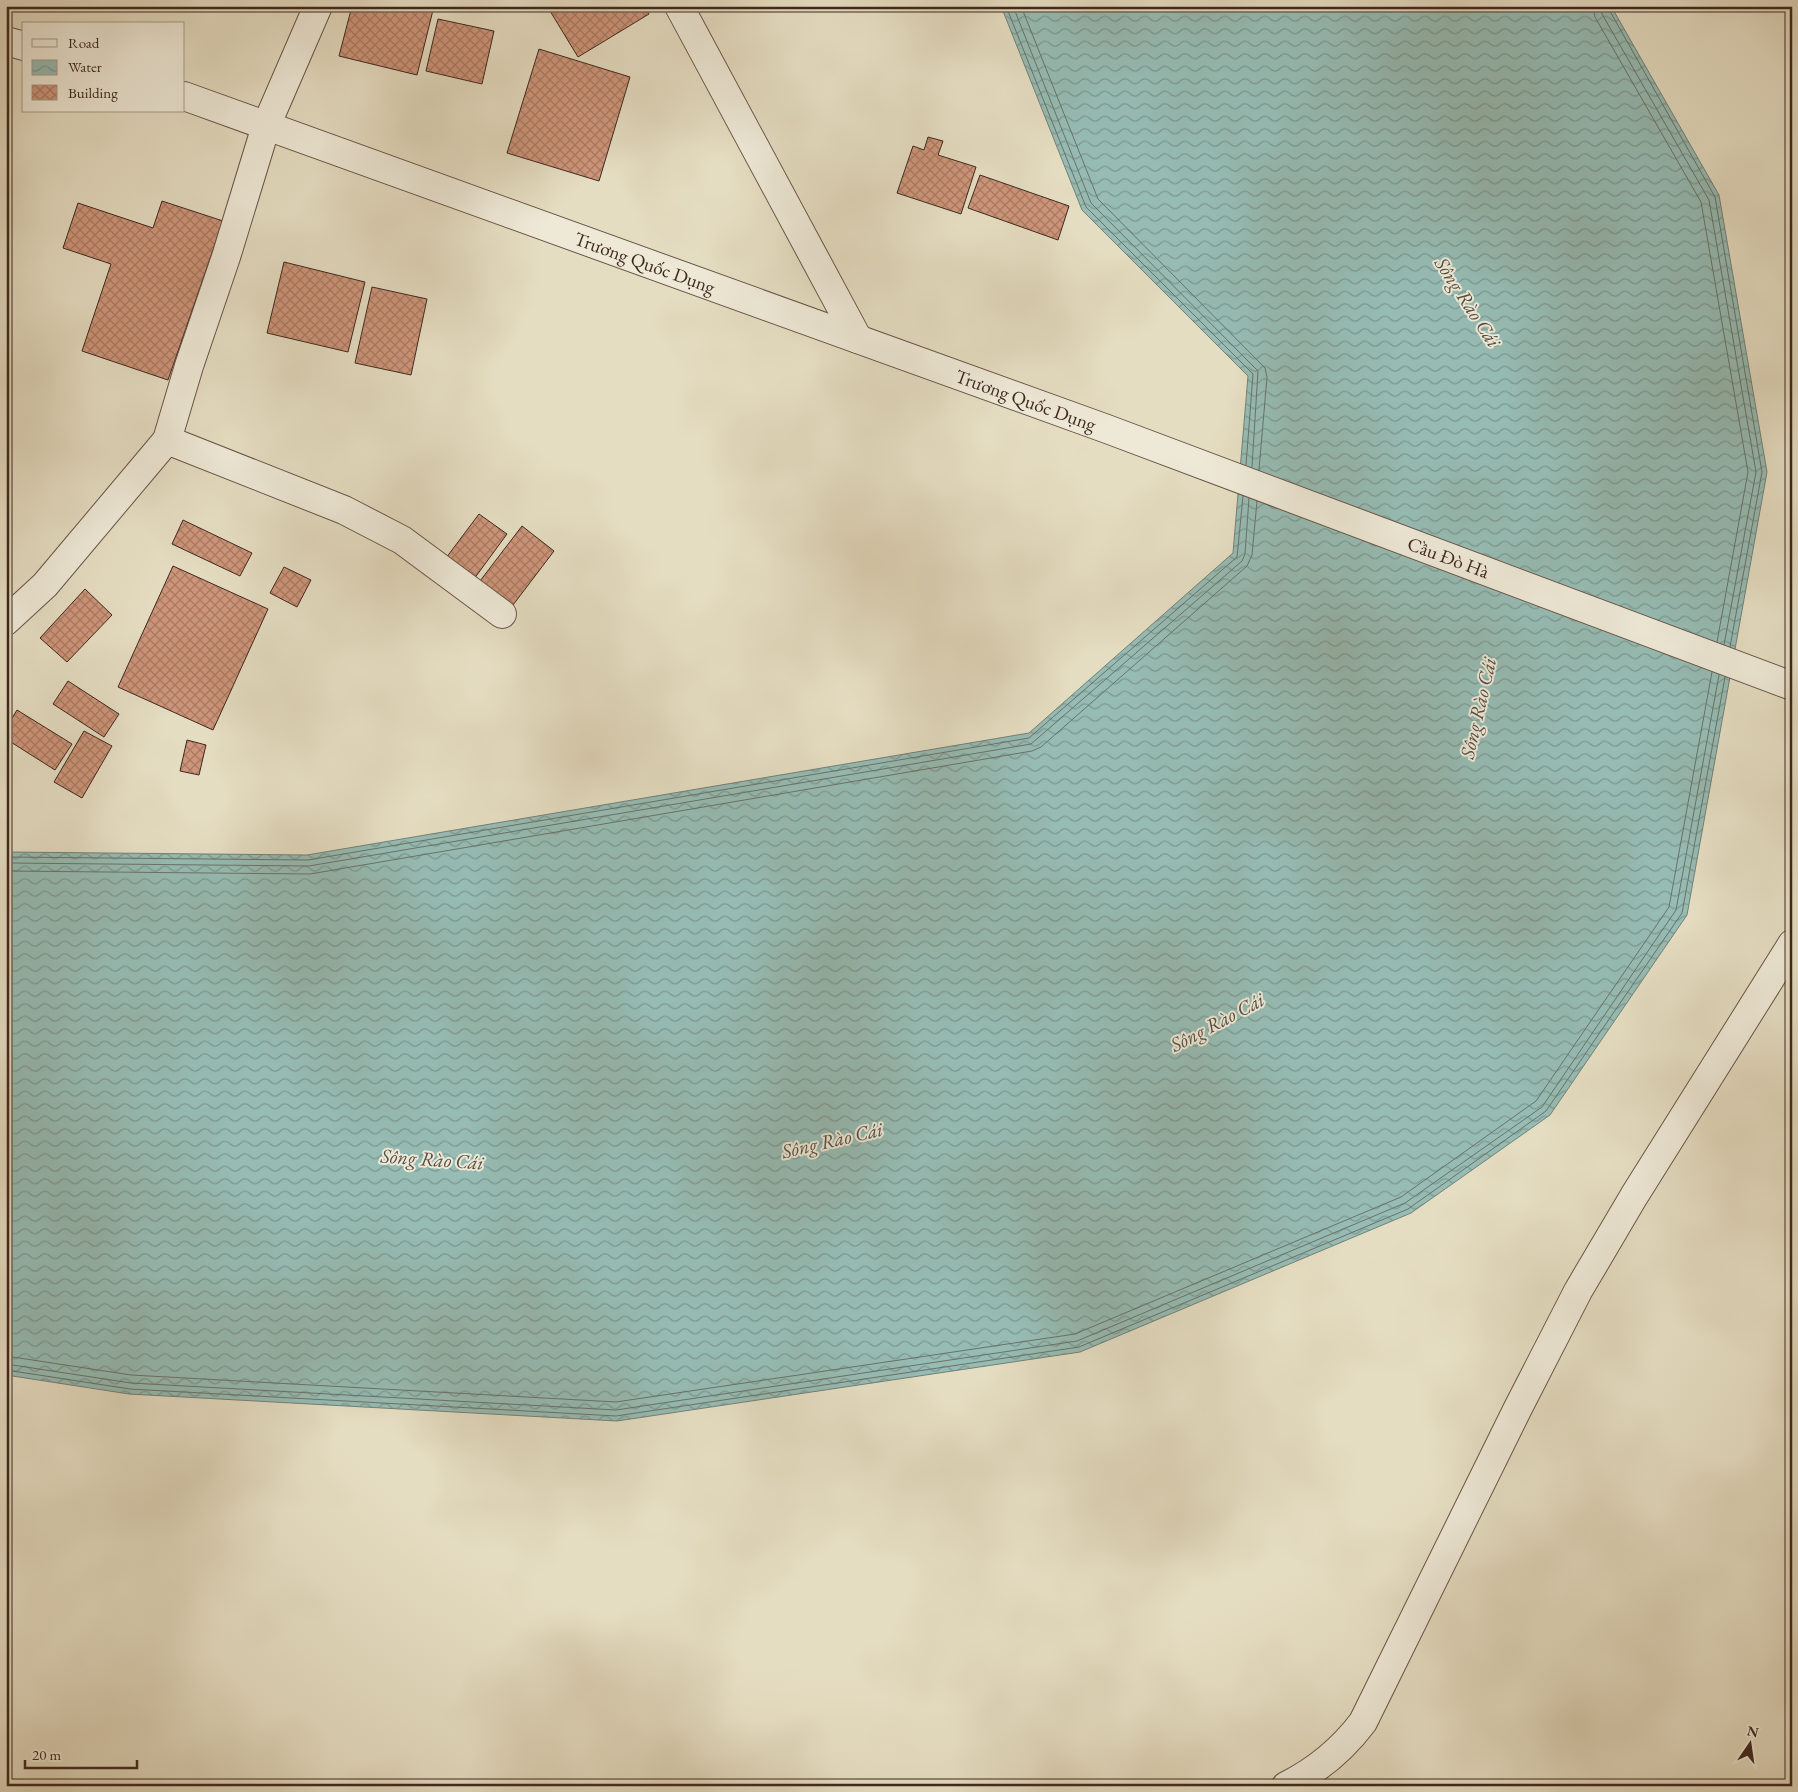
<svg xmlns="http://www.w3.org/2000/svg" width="1798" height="1792" viewBox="0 0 1798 1792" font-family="'EB Garamond',serif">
<defs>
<pattern id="water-waves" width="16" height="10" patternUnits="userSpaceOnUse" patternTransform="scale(1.25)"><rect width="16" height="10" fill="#96bcb4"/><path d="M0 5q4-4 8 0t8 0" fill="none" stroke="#7c9992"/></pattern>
<pattern id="building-cross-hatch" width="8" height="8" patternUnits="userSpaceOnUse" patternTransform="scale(1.25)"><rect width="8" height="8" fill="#ce957a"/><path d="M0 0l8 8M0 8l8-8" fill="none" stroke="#a97a63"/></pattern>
</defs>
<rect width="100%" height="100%" fill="#e5ddc2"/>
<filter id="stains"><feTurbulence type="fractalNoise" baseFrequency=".004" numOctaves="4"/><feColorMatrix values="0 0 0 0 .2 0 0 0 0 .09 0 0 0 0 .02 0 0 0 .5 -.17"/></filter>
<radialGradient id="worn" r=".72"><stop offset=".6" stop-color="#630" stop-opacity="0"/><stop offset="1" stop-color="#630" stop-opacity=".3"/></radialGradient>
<!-- water -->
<polygon fill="url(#water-waves)" stroke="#738178" points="1001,6 1611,6 1719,195 1767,472 1687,915 1550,1115 1411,1213 1080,1352 617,1421 129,1394 6,1375 6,852 307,855 1029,733 1233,553 1248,376 1082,210"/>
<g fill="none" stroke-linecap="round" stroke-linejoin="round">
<!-- shore -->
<g stroke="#6a7269" stroke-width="1">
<polyline points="1006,6 1086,207 1253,374 1246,465"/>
<polyline points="1013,6 1091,203 1258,371 1252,467"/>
<polyline points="1021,6 1098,199 1265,368 1267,377 1259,470"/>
<polyline points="1593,6 1595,17 1701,202 1748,472 1717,642"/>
<polyline points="1600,6 1602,14 1709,200 1756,472 1724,645"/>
<polyline points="1607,6 1715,197 1762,472 1730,647"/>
<polyline points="6,857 308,860 1029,738 1237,557 1243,496"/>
<polyline points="6,863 309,866 1031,744 1242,561 1245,554 1249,498"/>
<polyline points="6,871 310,874 1032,751 1041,747 1247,566 1252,555 1257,501"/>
<polyline points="6,1356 131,1375 616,1402 1075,1334 1401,1197 1536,1101 1669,907 1712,672"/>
<polyline points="6,1364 131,1383 616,1410 1077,1341 1405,1203 1542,1107 1676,910 1719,675"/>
<polyline points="6,1370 130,1389 616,1416 1079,1347 1408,1209 1546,1111 1682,913 1725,677"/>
</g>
</g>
<!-- building -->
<g fill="url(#building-cross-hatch)" stroke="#3f281e">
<polygon points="352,6 434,6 417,75 339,56"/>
<polygon points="547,6 644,6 649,14 578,57"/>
<polygon points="438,19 494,31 482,84 426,71"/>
<polygon points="539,49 630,77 599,181 507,153"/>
<polygon points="928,137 943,141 938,155 976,167 961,214 897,193 913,146 924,150"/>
<polygon points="980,175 1069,206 1058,240 968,208"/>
<polygon points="162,201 223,221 168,380 82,351 111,264 63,248 78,203 153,228"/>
<polygon points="284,262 365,282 348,352 267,333"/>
<polygon points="372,287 427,299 411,375 355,363"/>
<polygon points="479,514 507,534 474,579 446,558"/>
<polygon points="183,520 252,553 240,576 172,544"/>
<polygon points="522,526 554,551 513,605 480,581"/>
<polygon points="173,566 268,609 213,730 118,687"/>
<polygon points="284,567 311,580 297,607 270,593"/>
<polygon points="85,589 112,615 67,662 40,638"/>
<polygon points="68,681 119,714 104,737 53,704"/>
<polygon points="17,710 72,744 55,770 6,739 6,728"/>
<polygon points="84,731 112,746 82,798 54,782"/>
<polygon points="187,740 206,745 199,775 180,771"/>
</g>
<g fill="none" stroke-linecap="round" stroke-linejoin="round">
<defs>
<g id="minor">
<polyline points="679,6 858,339"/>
<polyline points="167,440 344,510 402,540 502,614"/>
<polyline points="6,621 45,585 167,440 189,366 226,257 266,126"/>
<path d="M1286,1786C1318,1770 1342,1750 1363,1722L1518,1408L1578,1291L1634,1196L1792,944"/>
</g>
<g id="tertiary">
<polyline points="6,41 24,46"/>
<path id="s1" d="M184,96L1107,429L1792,686"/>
<polyline points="266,126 318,6"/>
</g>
</defs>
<!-- minor casing -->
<use href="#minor" stroke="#685547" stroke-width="30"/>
<!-- tertiary casing -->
<use href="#tertiary" stroke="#685547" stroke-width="30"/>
<!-- minor -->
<use href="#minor" stroke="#eee9d7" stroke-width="28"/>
<!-- tertiary -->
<use href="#tertiary" stroke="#eee9d7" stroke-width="28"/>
</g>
<g text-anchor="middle" stroke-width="4" stroke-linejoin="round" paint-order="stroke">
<!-- street labels -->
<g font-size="19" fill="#3f281e" stroke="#eee9d7">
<text dy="7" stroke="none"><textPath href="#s1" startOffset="490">Trương Quốc Dụng</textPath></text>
<text dy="7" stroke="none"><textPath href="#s1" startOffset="895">Trương Quốc Dụng</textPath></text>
<text dy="7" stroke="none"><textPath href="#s1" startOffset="1346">Cầu Đò Hà</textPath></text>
</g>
<!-- water labels -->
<g font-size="20" font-style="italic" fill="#554d44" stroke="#eee9d7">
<text transform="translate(1468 302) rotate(57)" y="7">Sông Rào Cái</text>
<text transform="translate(1478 708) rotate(-77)" y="7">Sông Rào Cái</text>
<text transform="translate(1217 1022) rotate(-28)" y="7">Sông Rào Cái</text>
<text transform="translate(832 1140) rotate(-13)" y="7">Sông Rào Cái</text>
<text transform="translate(432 1159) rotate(4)" y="7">Sông Rào Cái</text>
</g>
</g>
<!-- margin -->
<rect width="1798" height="1792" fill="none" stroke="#e5ddc2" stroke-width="25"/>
<rect x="8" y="8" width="1783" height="1777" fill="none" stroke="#3f281e" stroke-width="2.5"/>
<rect x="12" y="12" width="1773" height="1767" fill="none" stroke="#3f281e"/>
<!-- legend -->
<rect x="22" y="22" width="162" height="90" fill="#eee9d7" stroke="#a89c8d"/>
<rect x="32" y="39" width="25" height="8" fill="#eee9d7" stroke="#a89c8d"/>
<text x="68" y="48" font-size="15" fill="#3f281e">Road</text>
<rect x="32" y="60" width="25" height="15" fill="url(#water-waves)" stroke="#a89c8d"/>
<text x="68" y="72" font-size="15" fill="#3f281e">Water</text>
<rect x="32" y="85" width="25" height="15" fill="url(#building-cross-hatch)" stroke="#a89c8d"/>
<text x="68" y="98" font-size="15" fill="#3f281e">Building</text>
<!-- north arrow -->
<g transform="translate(1750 1744) rotate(13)" stroke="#eee9d7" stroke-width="4" paint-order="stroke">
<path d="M0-4L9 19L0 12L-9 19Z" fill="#3f281e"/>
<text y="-8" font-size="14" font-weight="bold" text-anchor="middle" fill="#3f281e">N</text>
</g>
<!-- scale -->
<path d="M25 1760v8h112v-8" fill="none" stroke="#3f281e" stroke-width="2.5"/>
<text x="32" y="1760" font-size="15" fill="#3f281e" stroke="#eee9d7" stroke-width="4" paint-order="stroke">20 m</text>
<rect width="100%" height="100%" filter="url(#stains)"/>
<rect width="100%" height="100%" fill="url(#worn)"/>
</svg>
